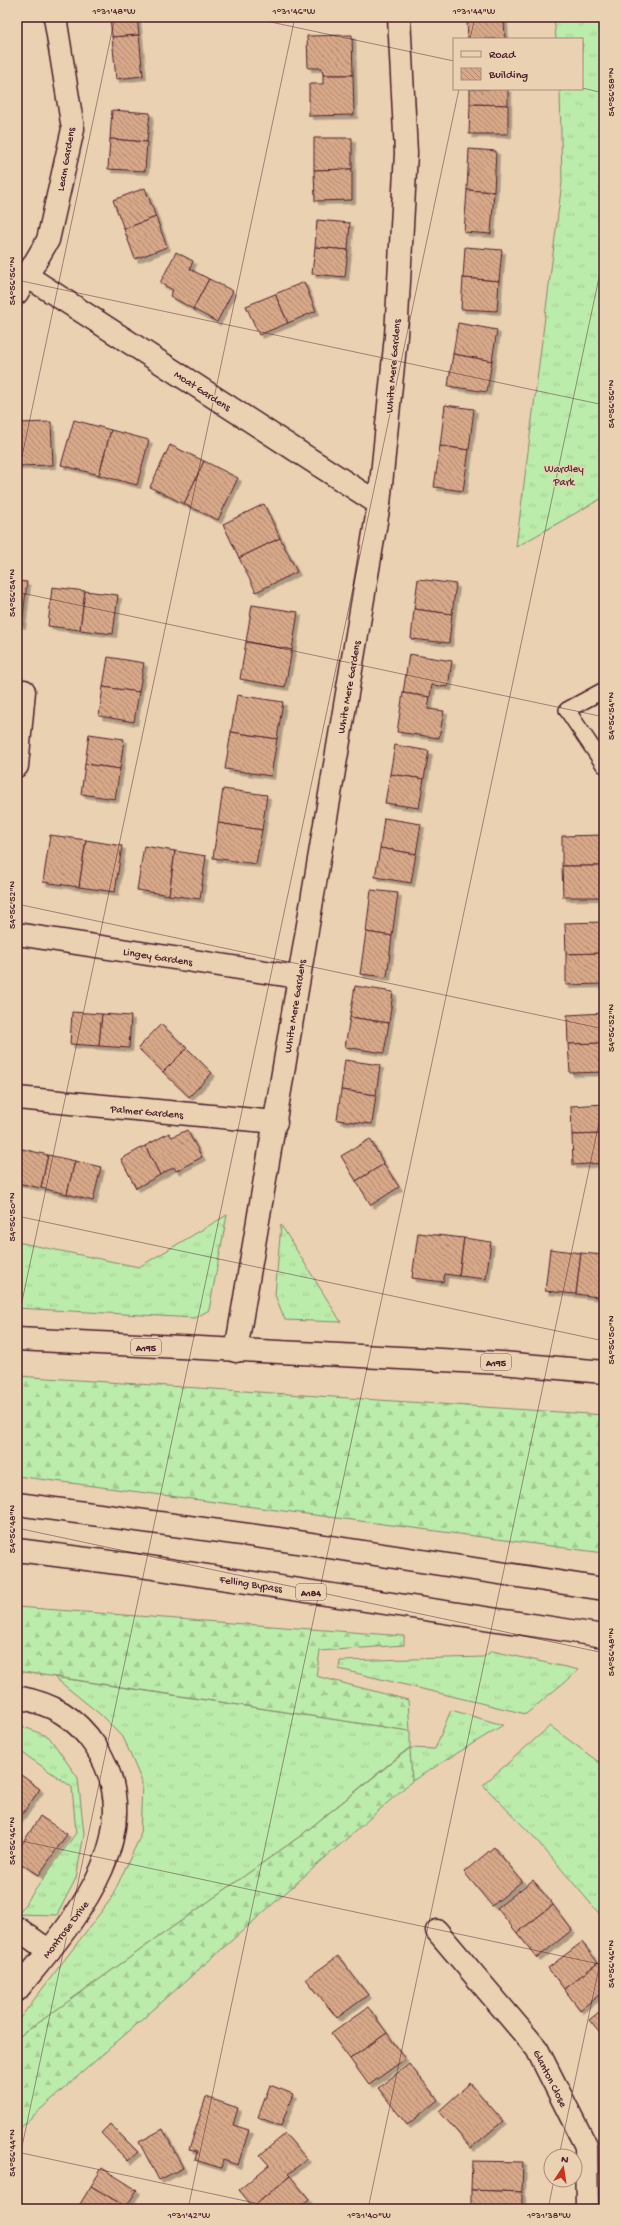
<svg xmlns="http://www.w3.org/2000/svg" width="621" height="2226" viewBox="0 0 621 2226" font-family="'Gochi Hand',sans-serif">
<defs>
<pattern id="grass-tufts" width="24" height="20" patternUnits="userSpaceOnUse"><rect width="24" height="20" fill="#bcecab"/><path d="M3 7l-1-3M5 7V3M7 7l1-3M15 17l-1-3M17 17v-4M19 17l1-3" fill="none" stroke="#a3ca93"/></pattern>
<pattern id="forest-firs" width="22" height="20" patternUnits="userSpaceOnUse"><rect width="22" height="20" fill="#bcecab"/><path d="M5 1l3.5 6h-7zM16 11l3.5 6h-7z" fill="#a3ca93"/></pattern>
<pattern id="building-back-hatch" width="6" height="6" patternUnits="userSpaceOnUse"><rect width="6" height="6" fill="#d7a889"/><path d="M-1 5l2 2M0 0l6 6M5-1l2 2" fill="none" stroke="#b08870"/></pattern>
<filter id="shadow"><feDropShadow dx="3.5" dy="3.5" stdDeviation="0" flood-color="#0004"/></filter>
</defs>
<rect width="100%" height="100%" fill="#ead1b2"/>
<filter id="ink" filterUnits="userSpaceOnUse"><feTurbulence type="fractalNoise" baseFrequency=".025" numOctaves="2"/><feDisplacementMap in="SourceGraphic" scale="8" xChannelSelector="R" yChannelSelector="G"/><feConvolveMatrix kernelMatrix="1 2 1 2 8 2 1 2 1" color-interpolation-filters="sRGB"/></filter>
<g filter="url(#ink)">
<!-- grass -->
<g fill="url(#grass-tufts)" stroke="#83866b">
<polygon points="554,17 604,17 604,497 516,547 562,182 560,89 582,89 582,39 556,39"/>
<polygon points="227,1215 209,1310 195,1318 17,1308 17,1242 139,1267"/>
<polygon points="281,1225 341,1322 285,1320 275,1295"/>
<polygon points="492,1651 579,1670 526,1714 339,1669 340,1661 483,1657"/>
<polygon points="54,1677 410,1731 410,1748 435,1749 451,1710 503,1725 412,1781 409,1748 299,1837 17,2038 17,2022 111,1899 140,1837 142,1782 124,1739 101,1715"/>
<polygon points="17,1724 49,1737 78,1778 84,1834 76,1878 57,1915 18,1914 76,1833 72,1787 17,1749"/>
<polygon points="550,1726 604,1766 604,1919 534,1837 483,1785"/>
</g>
<!-- forest -->
<g fill="url(#forest-firs)" stroke="#83866b">
<polygon points="17,1376 604,1415 604,1553 17,1476"/>
<polygon points="17,1607 404,1636 404,1645 320,1651 316,1676 408,1700 410,1731 17,1671"/>
<polygon points="410,1748 412,1781 17,2130 17,2038 299,1837"/>
</g>
<!-- building -->
<g fill="url(#building-back-hatch)" stroke="#4a1f2b" filter="url(#shadow)">
<polygon points="110,17 137,17 139,35 112,37"/>
<polygon points="467,17 503,17 504,20 467,21"/>
<polygon points="504,20 505,39 468,39 467,21"/>
<polygon points="139,35 143,76 116,79 112,37"/>
<polygon points="352,35 353,75 323,75 322,68 308,68 307,36"/>
<polygon points="323,75 353,75 354,115 309,116 309,84 323,84"/>
<polygon points="470,89 508,89 508,105 470,104"/>
<polygon points="470,104 508,105 508,134 469,134"/>
<polygon points="112,110 150,113 147,142 110,139"/>
<polygon points="314,138 352,138 352,169 314,170"/>
<polygon points="110,139 147,142 145,171 108,169"/>
<polygon points="469,149 496,151 494,192 467,190"/>
<polygon points="352,169 352,200 315,201 314,170"/>
<polygon points="145,188 156,217 124,229 113,200"/>
<polygon points="467,190 494,192 491,234 464,232"/>
<polygon points="156,217 167,247 135,259 124,229"/>
<polygon points="317,220 350,223 348,250 315,247"/>
<polygon points="315,247 348,250 345,277 312,274"/>
<polygon points="465,247 502,250 499,281 463,278"/>
<polygon points="176,252 193,261 190,269 209,279 193,309 170,296 173,290 160,283"/>
<polygon points="463,278 499,281 497,311 461,309"/>
<polygon points="209,279 233,291 217,322 193,309"/>
<polygon points="304,282 316,311 288,323 275,294"/>
<polygon points="275,294 288,323 259,335 246,306"/>
<polygon points="458,323 497,330 492,361 453,354"/>
<polygon points="453,354 492,361 487,392 448,386"/>
<polygon points="445,405 474,409 469,450 440,446"/>
<polygon points="74,420 111,430 99,475 61,465"/>
<polygon points="51,422 53,465 17,466 17,423"/>
<polygon points="111,430 149,440 137,485 99,475"/>
<polygon points="170,445 204,461 184,504 150,487"/>
<polygon points="440,446 469,450 463,491 434,487"/>
<polygon points="204,461 238,478 218,520 184,504"/>
<polygon points="264,504 280,538 239,558 223,524"/>
<polygon points="280,538 297,572 256,592 239,558"/>
<polygon points="418,579 456,584 452,614 414,609"/>
<polygon points="17,581 27,582 22,625 17,624"/>
<polygon points="52,587 85,591 80,630 48,626"/>
<polygon points="85,591 118,595 113,634 80,630"/>
<polygon points="252,605 298,612 292,650 246,642"/>
<polygon points="414,609 452,614 449,643 411,639"/>
<polygon points="246,642 292,650 285,687 240,679"/>
<polygon points="409,654 452,661 448,687 432,685 430,697 403,693"/>
<polygon points="108,657 144,663 139,692 103,687"/>
<polygon points="103,687 139,692 134,722 99,716"/>
<polygon points="403,693 430,697 428,709 444,711 439,738 397,732"/>
<polygon points="237,695 283,702 277,739 231,732"/>
<polygon points="231,732 277,739 271,776 225,769"/>
<polygon points="89,734 124,739 120,769 85,764"/>
<polygon points="395,745 429,751 424,779 390,774"/>
<polygon points="85,764 120,769 115,799 81,794"/>
<polygon points="390,774 424,779 419,808 385,803"/>
<polygon points="223,789 267,795 262,830 218,823"/>
<polygon points="384,818 421,824 416,854 380,848"/>
<polygon points="218,823 262,830 256,864 213,858"/>
<polygon points="50,835 86,840 79,887 43,882"/>
<polygon points="604,835 604,866 562,866 562,836"/>
<polygon points="86,840 122,846 115,892 79,887"/>
<polygon points="144,846 175,851 169,895 137,890"/>
<polygon points="380,848 416,854 411,883 375,877"/>
<polygon points="175,851 206,856 200,899 169,895"/>
<polygon points="562,866 604,866 604,897 563,897"/>
<polygon points="371,890 398,893 392,936 366,932"/>
<polygon points="604,922 604,953 566,954 565,923"/>
<polygon points="366,932 392,936 387,977 360,974"/>
<polygon points="604,953 604,984 566,985 566,954"/>
<polygon points="355,986 393,992 389,1023 350,1017"/>
<polygon points="72,1012 102,1014 99,1046 70,1044"/>
<polygon points="604,1013 604,1043 568,1044 567,1015"/>
<polygon points="102,1014 131,1016 129,1048 99,1046"/>
<polygon points="350,1017 389,1023 384,1053 345,1047"/>
<polygon points="161,1024 187,1048 163,1072 138,1048"/>
<polygon points="604,1043 604,1072 570,1073 568,1044"/>
<polygon points="187,1048 212,1073 189,1097 163,1072"/>
<polygon points="345,1060 380,1065 376,1095 341,1090"/>
<polygon points="341,1090 376,1095 372,1124 337,1120"/>
<polygon points="604,1104 604,1134 572,1135 571,1106"/>
<polygon points="187,1130 202,1157 176,1171 174,1167 160,1175 145,1146 169,1133 172,1137"/>
<polygon points="604,1134 604,1163 573,1165 572,1135"/>
<polygon points="370,1139 384,1164 356,1181 341,1156"/>
<polygon points="145,1146 160,1175 136,1188 121,1159"/>
<polygon points="17,1148 22,1149 17,1170"/>
<polygon points="22,1149 48,1155 41,1188 17,1183 17,1170"/>
<polygon points="48,1155 75,1161 67,1194 41,1188"/>
<polygon points="75,1161 101,1167 93,1201 67,1194"/>
<polygon points="384,1164 399,1187 371,1205 356,1181"/>
<polygon points="418,1233 464,1238 459,1276 445,1274 443,1282 412,1278"/>
<polygon points="464,1238 491,1242 486,1279 459,1276"/>
<polygon points="550,1249 581,1253 576,1294 545,1291"/>
<polygon points="581,1253 604,1255 604,1298 576,1294"/>
<polygon points="17,1772 40,1789 17,1822"/>
<polygon points="40,1816 67,1834 39,1875 17,1861 17,1852"/>
<polygon points="494,1847 522,1881 492,1906 464,1872"/>
<polygon points="533,1880 553,1905 517,1933 497,1908"/>
<polygon points="553,1905 572,1930 537,1958 517,1933"/>
<polygon points="582,1942 598,1963 564,1989 548,1968"/>
<polygon points="338,1956 368,1995 337,2018 306,1979"/>
<polygon points="598,1963 604,1970 604,1991 580,2010 564,1989"/>
<polygon points="368,2007 387,2033 350,2059 331,2034"/>
<polygon points="604,2008 604,2038 589,2020"/>
<polygon points="387,2033 405,2059 369,2085 350,2059"/>
<polygon points="409,2064 438,2100 407,2125 378,2088"/>
<polygon points="470,2083 503,2121 471,2148 439,2111"/>
<polygon points="270,2085 293,2094 281,2126 258,2117"/>
<polygon points="206,2097 238,2108 233,2125 249,2130 238,2165 223,2160 221,2168 195,2160 197,2152 189,2150"/>
<polygon points="110,2124 138,2152 128,2161 101,2133"/>
<polygon points="163,2129 183,2168 159,2180 139,2142"/>
<polygon points="285,2134 307,2159 288,2174 290,2176 253,2207 239,2190 269,2165 260,2155"/>
<polygon points="472,2161 523,2162 522,2192 471,2190"/>
<polygon points="102,2168 137,2190 126,2207 91,2186"/>
<polygon points="290,2176 309,2199 297,2209 255,2209 253,2207"/>
<polygon points="91,2186 126,2207 125,2209 89,2209 80,2204"/>
<polygon points="471,2190 522,2192 522,2209 471,2209"/>
</g>
<g fill="none" stroke-linecap="round" stroke-linejoin="round">
<defs>
<polyline id="lane" points="604,690 567,710 604,765"/>
<g id="street">
<polyline points="27,276 379,504"/>
<polyline points="17,293 48,240 73,129 55,17"/>
<polyline points="17,766 24,691"/>
<polyline points="17,934 298,977"/>
<polyline points="17,1098 276,1122"/>
<polyline points="236,1351 379,504 396,336 406,153 399,17"/>
<path d="M17,1697C53,1704 75,1716 96,1747C153,1836 70,1925 17,1990"/>
<polyline points="17,1928 49,1951"/>
<polyline points="437,1931 537,2049 586,2146 587,2209"/>
</g>
<polyline id="primary" points="17,1339 502,1363 604,1372"/>
<g id="highway">
<polyline points="17,1504 278,1539 604,1589"/>
<polyline points="17,1550 141,1566 604,1636"/>
</g>
</defs>
<!-- lane casing -->
<use href="#lane" stroke="#4a1f2b" stroke-width="18"/>
<!-- street casing -->
<use href="#street" stroke="#4a1f2b" stroke-width="25"/>
<!-- primary casing -->
<use href="#primary" stroke="#4a1f2b" stroke-width="25"/>
<!-- highway casing -->
<use href="#highway" stroke="#4a1f2b" stroke-width="25"/>
<!-- lane -->
<use href="#lane" stroke="#ead1b2" stroke-width="15"/>
<!-- street -->
<use href="#street" stroke="#ead1b2" stroke-width="22"/>
<!-- primary -->
<use href="#primary" stroke="#ead1b2" stroke-width="22"/>
<!-- highway -->
<use href="#highway" stroke="#ead1b2" stroke-width="22"/>
</g>
</g>
<!-- ticks -->
<path fill="none" stroke="#4a1f2b" stroke-width="1" stroke-opacity="0.45" d="M247,17L454,61M470,39L475,17M582,88L604,93M17,280L604,405M17,480L115,17M17,592L604,717M17,904L604,1029M17,1216L604,1341M17,1325L295,17M17,1528L604,1653M17,1840L604,1965M17,2152L283,2209M559,2156L604,1944M17,2170L459,89M188,2209L604,254M368,2209L604,1099M548,2209L554,2180"/>
<g text-anchor="middle" stroke-width="3" stroke-linejoin="round" paint-order="stroke">
<!-- shield labels -->
<g fill="#ead1b2" stroke="#7a5454" stroke-width="1">
<rect x="131" y="1339" width="30" height="16" rx="3"/>
<rect x="481" y="1354" width="30" height="16" rx="3"/>
<rect x="296" y="1584" width="30" height="16" rx="3"/>
</g>
<g font-size="10" font-weight="bold" fill="#4a1f2b">
<text x="146" y="1351">A195</text>
<text x="496" y="1366">A195</text>
<text x="311" y="1596">A184</text>
</g>
<!-- street labels -->
<g font-size="11" fill="#4a1f2b" stroke="#ead1b2">
<text transform="translate(65 159) rotate(-80)" y="4">Leam Gardens</text>
<text transform="translate(392 366) rotate(-85)" y="4">White Mere Gardens</text>
<text transform="translate(203 390) rotate(33)" y="4">Moat Gardens</text>
<text transform="translate(348 687) rotate(-80)" y="4">White Mere Gardens</text>
<text transform="translate(158 956) rotate(9)" y="4">Lingey Gardens</text>
<text transform="translate(294 1006) rotate(-81)" y="4">White Mere Gardens</text>
<text transform="translate(147 1111) rotate(5)" y="4">Palmer Gardens</text>
<text transform="translate(251 1583) rotate(9)" y="4">Felling Bypass</text>
<text transform="translate(65 1929) rotate(-53)" y="4">Montrose Drive</text>
<text transform="translate(551 2078) rotate(63)" y="4">Glanton Close</text>
</g>
<!-- park labels -->
<g font-size="11" fill="#553438" stroke="#ead1b2">
<text x="564" y="472">Wardley<tspan x="564" dy="13">Park</tspan></text>
</g>
</g>
<!-- margin -->
<rect width="621" height="2226" fill="none" stroke="#ead1b2" stroke-width="44"/>
<!-- legend -->
<rect x="453" y="38" width="130" height="52" fill="#ead1b2" stroke="#aa8a7c"/>
<rect x="461" y="51" width="20" height="6" fill="#ead1b2" stroke="#aa8a7c"/>
<text x="489" y="58" font-size="12" fill="#4a1f2b">Road</text>
<rect x="461" y="68" width="20" height="12" fill="url(#building-back-hatch)" stroke="#aa8a7c"/>
<text x="489" y="78" font-size="12" fill="#4a1f2b">Building</text>
<!-- north arrow -->
<g transform="translate(563 2168) rotate(12)"><circle r="19" fill="#ead1b2" stroke="#aa8a7c"/>
<path d="M0-3L7 15L0 10L-7 15Z" fill="#c8321e"/>
<text y="-6" font-size="11" font-weight="bold" text-anchor="middle" fill="#4a1f2b">N</text>
</g>
<rect x="22" y="22" width="577" height="2182" fill="none" stroke="#4a1f2b" stroke-width="1.5"/>
<g font-size="10" text-anchor="middle" fill="#4a1f2b">
<text x="114" y="14">1°31'48"W</text>
<text x="294" y="14">1°31'46"W</text>
<text x="474" y="14">1°31'44"W</text>
<text transform="translate(610 92) rotate(-90)" y="4">54°56'58"N</text>
<text transform="translate(11 281) rotate(-90)" y="4">54°56'56"N</text>
<text transform="translate(610 404) rotate(-90)" y="4">54°56'56"N</text>
<text transform="translate(11 593) rotate(-90)" y="4">54°56'54"N</text>
<text transform="translate(610 716) rotate(-90)" y="4">54°56'54"N</text>
<text transform="translate(11 905) rotate(-90)" y="4">54°56'52"N</text>
<text transform="translate(610 1028) rotate(-90)" y="4">54°56'52"N</text>
<text transform="translate(11 1217) rotate(-90)" y="4">54°56'50"N</text>
<text transform="translate(610 1340) rotate(-90)" y="4">54°56'50"N</text>
<text transform="translate(11 1529) rotate(-90)" y="4">54°56'48"N</text>
<text transform="translate(610 1652) rotate(-90)" y="4">54°56'48"N</text>
<text transform="translate(11 1841) rotate(-90)" y="4">54°56'46"N</text>
<text transform="translate(610 1964) rotate(-90)" y="4">54°56'46"N</text>
<text transform="translate(11 2153) rotate(-90)" y="4">54°56'44"N</text>
<text x="189" y="2218">1°31'42"W</text>
<text x="369" y="2218">1°31'40"W</text>
<text x="549" y="2218">1°31'38"W</text>
</g>
</svg>
